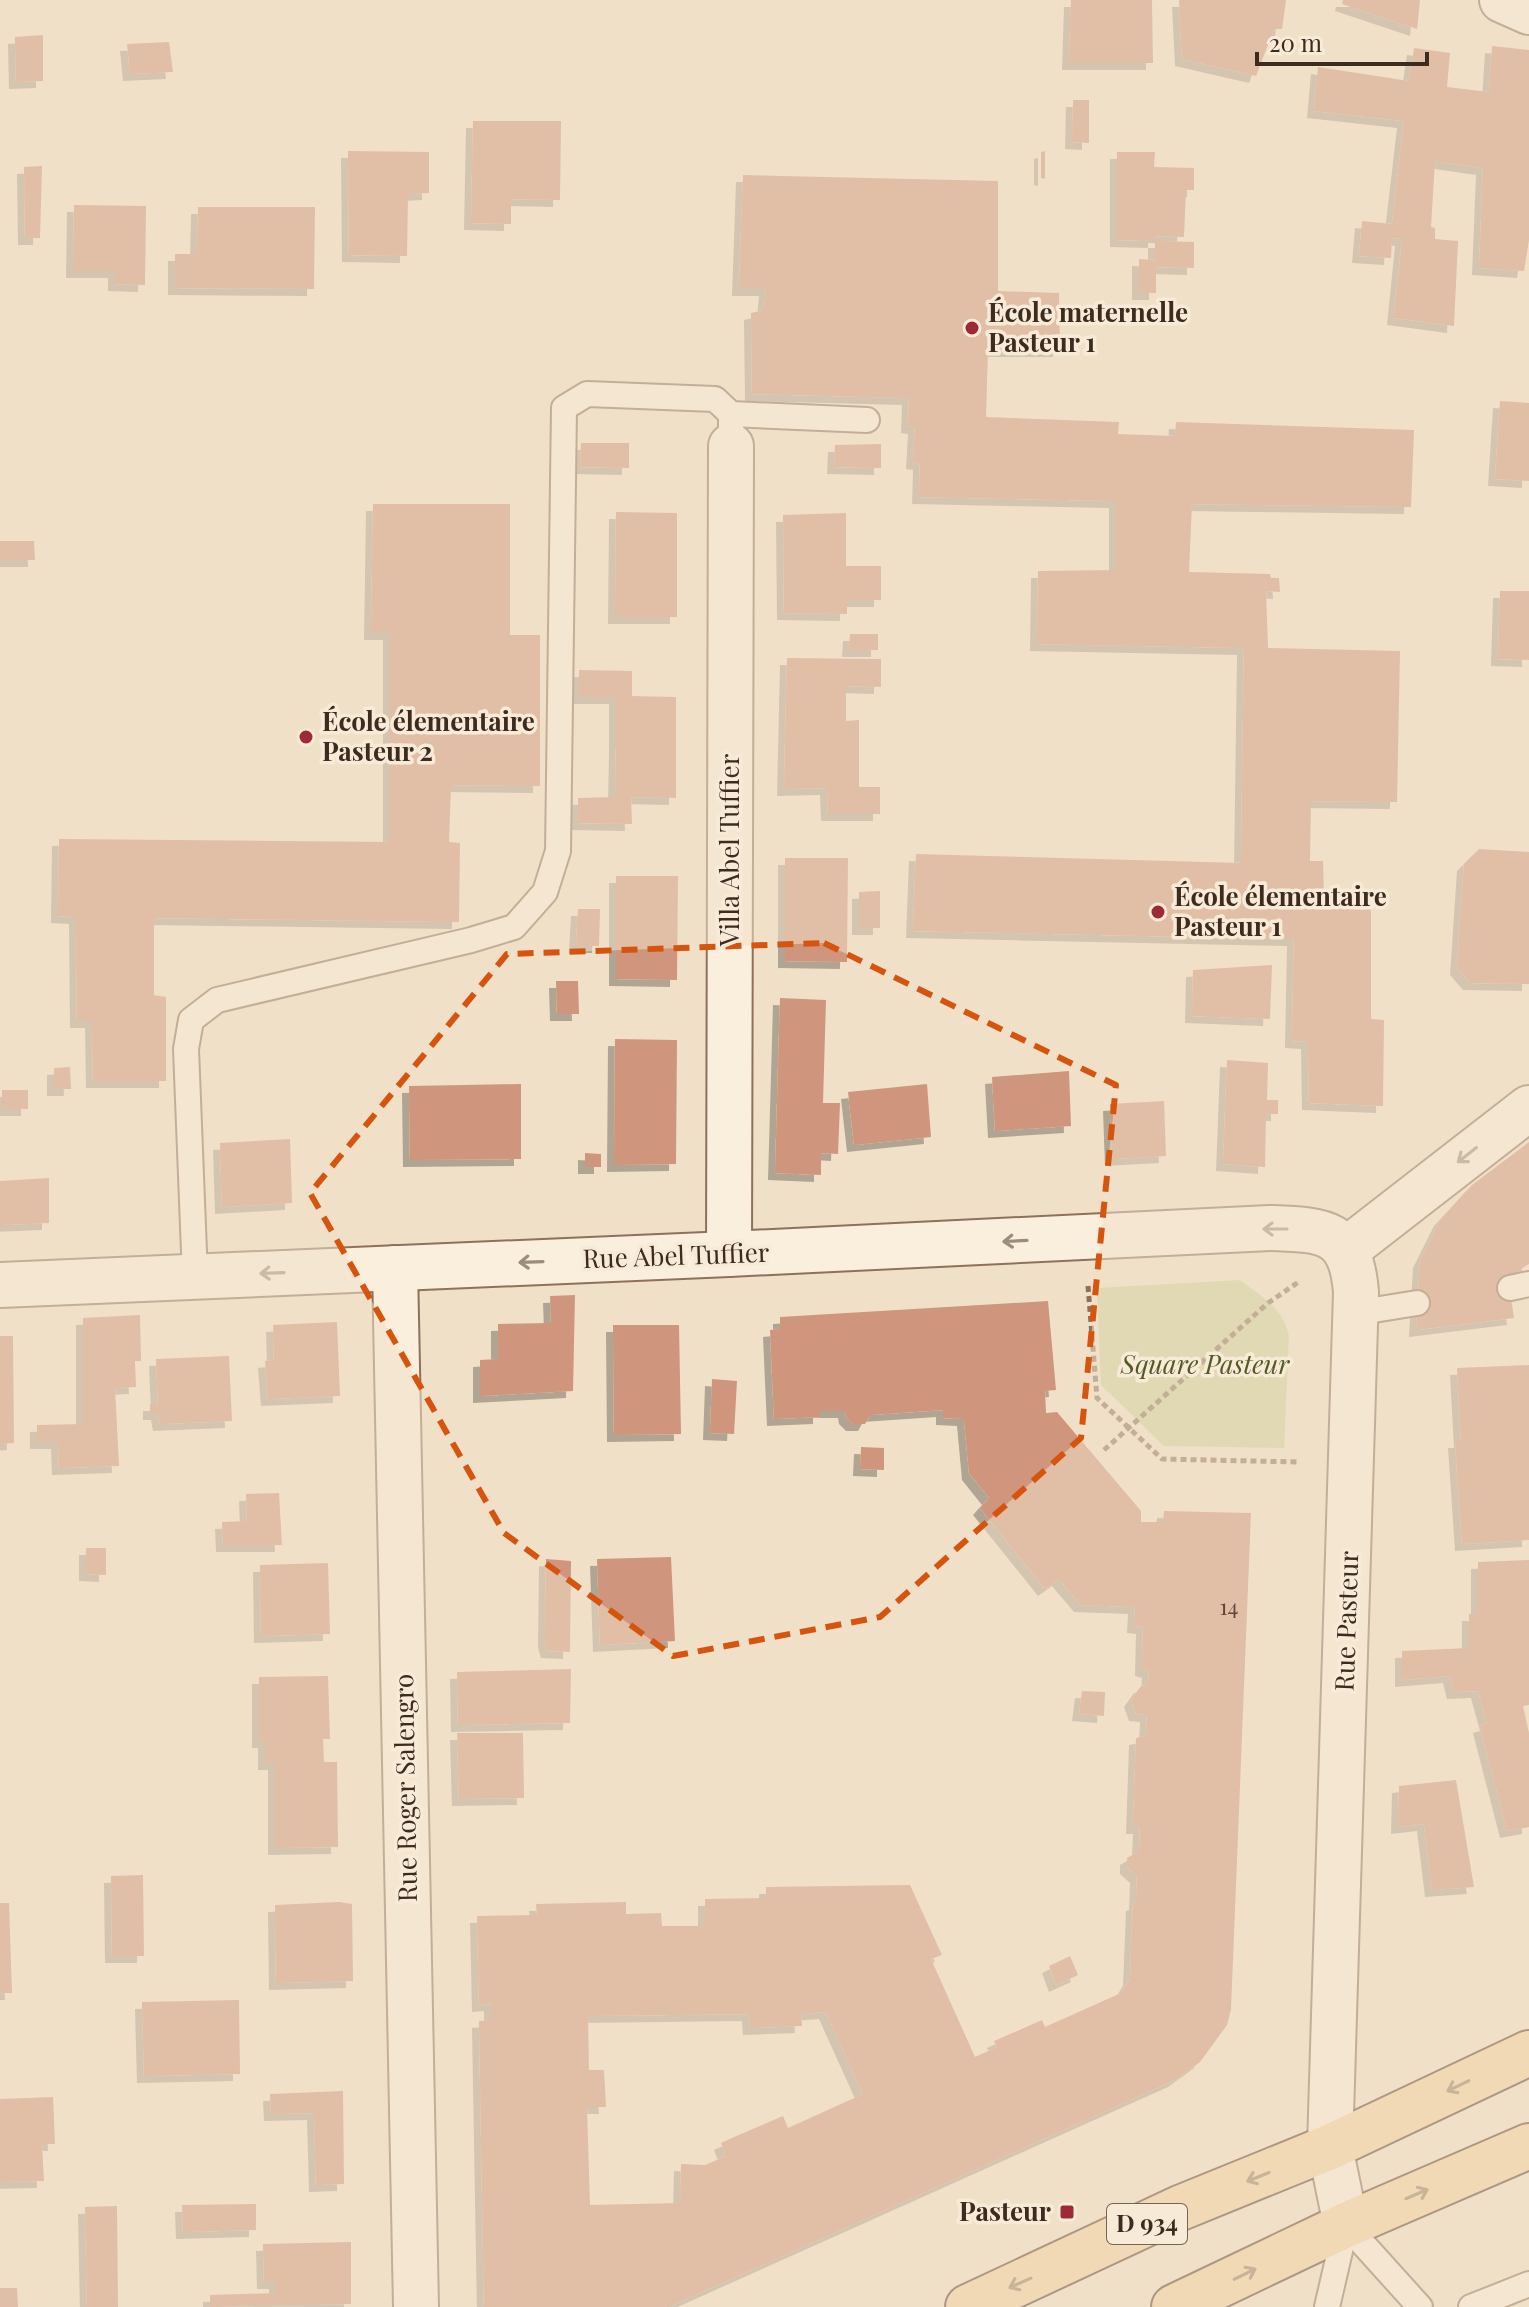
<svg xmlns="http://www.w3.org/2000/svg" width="1529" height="2307" viewBox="0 0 1529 2307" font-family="'Playfair Display',serif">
<defs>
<filter id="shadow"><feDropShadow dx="-7" dy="7" stdDeviation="0" flood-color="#0004"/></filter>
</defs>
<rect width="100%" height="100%" fill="#f0e0c8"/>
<!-- green -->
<path fill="#cfcf9b" d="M1240,1280C1264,1299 1281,1305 1289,1336L1284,1448L1164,1446L1101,1385L1097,1288Z"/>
<!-- building -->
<g fill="#cf967d" fill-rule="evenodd" filter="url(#shadow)">
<polygon points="1071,0 1152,0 1153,63 1069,63"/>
<polygon points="1179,0 1286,0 1282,29 1274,29 1256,76 1182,59"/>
<polygon points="1343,0 1420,0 1417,29 1342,4"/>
<polygon points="43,35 43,81 16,82 15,37"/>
<polygon points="169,42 173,72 130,74 127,44"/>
<polygon points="1492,46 1529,50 1529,240 1524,271 1479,268 1483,168 1435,161 1431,227 1435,228 1435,239 1458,241 1454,326 1394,318 1402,239 1392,238 1391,258 1359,256 1362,221 1392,224 1404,121 1314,111 1318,67 1409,81 1414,48 1450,53 1447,87 1489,92"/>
<polygon points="1073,100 1089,100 1089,143 1072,142"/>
<polygon points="473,121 561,121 560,200 511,199 511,224 471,223"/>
<polygon points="348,151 429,152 429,193 408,194 407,256 349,255"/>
<polygon points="1045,151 1045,179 1041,178 1041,152"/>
<polygon points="1117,152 1155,152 1154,167 1194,168 1194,190 1186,190 1184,237 1155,236 1155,241 1117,240"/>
<polygon points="42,166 40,238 25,238 24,167"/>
<polygon points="743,175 998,181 998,291 1059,293 1060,350 988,350 986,417 1119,422 1118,434 1175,436 1176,422 1414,430 1411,507 1192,504 1189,572 1270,574 1271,578 1279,578 1280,592 1266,591 1268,648 1400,651 1397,802 1311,801 1310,861 1323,861 1324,897 1371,898 1371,1019 1384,1020 1383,1106 1309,1103 1308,1042 1292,1041 1294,939 913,931 916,854 1241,863 1244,648 1037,644 1038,571 1116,570 1116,501 919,497 920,463 913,462 915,427 908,426 909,398 752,394 751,313 764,310 766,289 739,289"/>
<polygon points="74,205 146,206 145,285 115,284 115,271 73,271"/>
<polygon points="198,207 315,207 314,289 175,288 175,254 197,254"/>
<polygon points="1155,241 1194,242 1194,268 1156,267 1156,293 1139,293 1139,259 1155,260"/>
<polygon points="1500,401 1529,403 1529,481 1495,479"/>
<polygon points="581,443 629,443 629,468 580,467"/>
<polygon points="881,444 881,468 834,467 835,445"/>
<polygon points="373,504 510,504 510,635 540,635 540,786 451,785 449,842 460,843 459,922 154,918 154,995 166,997 166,1081 93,1081 92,1021 77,1021 76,917 58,916 59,839 390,842 390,633 371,633"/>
<polygon points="616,512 677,513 677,617 615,617"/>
<polygon points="846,513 846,566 881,566 881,600 847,600 847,614 784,613 783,515"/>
<polygon points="0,541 34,541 35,560 0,560"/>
<polygon points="1500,591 1529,591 1529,660 1498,659"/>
<polygon points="850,634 878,634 878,650 849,650"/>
<polygon points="787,658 881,659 881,687 846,686 846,721 859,720 859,787 880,787 880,814 828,814 827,788 784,789"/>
<polygon points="579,670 632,671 632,696 676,697 676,798 631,797 632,824 578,823 578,798 615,797 616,747 616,697 579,697"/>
<polygon points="1479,849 1529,852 1529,984 1470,983 1457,968 1464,864"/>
<polygon points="785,858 848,858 847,962 785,961"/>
<polygon points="616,876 678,876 677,980 616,979"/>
<polygon points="880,891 880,928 859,928 859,892"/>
<polygon points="578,909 600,909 599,946 576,946"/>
<polygon points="1272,965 1270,1019 1192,1016 1193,970"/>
<polygon points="556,981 578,981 579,1014 557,1014"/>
<polygon points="780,998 826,1000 823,1103 840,1103 838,1154 821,1153 821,1175 775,1173"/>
<polygon points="615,1039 677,1040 676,1164 614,1165"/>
<polygon points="1227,1060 1268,1063 1267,1100 1278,1100 1278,1114 1266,1114 1265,1167 1223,1164"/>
<polygon points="70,1067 71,1089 54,1089 54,1068"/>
<polygon points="1069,1071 1071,1126 995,1131 992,1077"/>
<polygon points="521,1084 521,1159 410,1160 409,1086"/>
<polygon points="927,1084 931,1137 854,1145 848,1092"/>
<rect x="2" y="1090" width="26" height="19"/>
<polygon points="1164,1101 1166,1156 1112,1159 1110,1104"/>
<polygon points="290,1139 292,1203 222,1207 220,1143"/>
<polygon points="1529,1142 1529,1264 1508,1277 1514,1318 1416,1330 1420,1261 1441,1219 1472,1185"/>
<polygon points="585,1153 601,1154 601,1167 585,1167"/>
<polygon points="49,1178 49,1223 0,1225 0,1181"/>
<polygon points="575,1295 573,1391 480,1396 480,1360 498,1359 498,1324 551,1323 550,1296"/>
<path d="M1048,1301L1056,1390L1045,1391L1046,1413L1057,1412L1141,1511V1522H1163L1164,1511L1251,1513L1231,2009L1227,2025L1200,2062L1175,2080L669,2307H484L479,2021L491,2020V2004L479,2005L477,1916L537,1915L536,1904L626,1902V1914L661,1913L662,1926H705V1899L766,1898V1887L910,1885L942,1955L931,1959L975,2057L997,2047L994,2041L1042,2020L1045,2027L1121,1993L1130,1979L1133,1904L1136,1903L1137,1876L1127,1867V1858L1139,1851L1140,1827H1133L1136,1738L1146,1736L1147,1715L1136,1714L1131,1700L1141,1686L1148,1685L1149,1671L1142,1669L1143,1627L1134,1626L1135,1607L1081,1605L1059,1579L1045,1589L980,1508L989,1498L969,1473L964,1419L943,1418V1410L870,1415L865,1424H853L846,1417L845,1411H820V1417L774,1419L770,1330L780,1329V1317ZM826,2012L863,2094L788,2128L783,2116L734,2137L721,2143L726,2156L705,2165L681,2164L680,2203L590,2205L587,2107H606L604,2070H589L588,2016L749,2014L750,2028L802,2026L801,2014Z"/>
<polygon points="140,1315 141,1361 135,1361 136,1387 115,1388 119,1466 59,1468 58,1442 37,1442 37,1425 83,1424 83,1318"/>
<polygon points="337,1322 340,1396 268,1399 265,1361 274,1360 273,1325"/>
<polygon points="613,1325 679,1325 681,1434 614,1435"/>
<polygon points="0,1336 13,1336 14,1443 0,1444"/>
<polygon points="229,1356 232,1421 160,1424 158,1413 150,1413 150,1404 158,1404 156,1359"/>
<polygon points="1529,1365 1529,1540 1462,1544 1455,1441 1461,1441 1457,1368"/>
<polygon points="712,1379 737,1381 734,1434 710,1433"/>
<polygon points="861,1447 884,1448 884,1470 860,1469"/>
<polygon points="279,1493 282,1545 223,1545 222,1522 247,1521 246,1494"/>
<polygon points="86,1548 106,1548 106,1575 86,1574"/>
<polygon points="671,1557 675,1641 600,1645 597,1559"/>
<polygon points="546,1559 571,1561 570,1652 548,1651 545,1641"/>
<polygon points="1529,1560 1529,1705 1523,1706 1529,1733 1529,1827 1507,1831 1480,1726 1487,1724 1478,1691 1454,1692 1450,1676 1402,1680 1402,1651 1469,1648 1469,1614 1478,1614 1478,1562"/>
<polygon points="328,1563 330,1634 261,1636 260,1565"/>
<polygon points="571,1669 570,1723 458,1725 457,1672"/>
<polygon points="328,1676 330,1739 323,1739 324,1762 337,1762 338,1847 275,1848 275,1763 265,1763 265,1741 259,1741 259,1677"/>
<polygon points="1082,1691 1105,1692 1104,1716 1079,1714"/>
<polygon points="457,1733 523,1733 524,1798 459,1799"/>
<polygon points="1456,1780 1474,1887 1432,1890 1424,1824 1398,1827 1399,1786"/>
<polygon points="143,1875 144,1956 112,1956 111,1876"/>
<polygon points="339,1902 352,1904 353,1981 276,1983 275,1905"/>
<polygon points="0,1903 9,1903 12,1993 0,1993"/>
<polygon points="1070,1956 1078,1975 1056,1985 1049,1966"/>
<polygon points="239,2000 240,2074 144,2076 142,2002"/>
<polygon points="343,2091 344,2184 316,2185 314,2113 271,2114 270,2094"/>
<polygon points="53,2097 55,2144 42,2144 44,2181 0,2182 0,2099"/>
<polygon points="256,2204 256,2230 183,2232 182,2205"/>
<polygon points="117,2206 118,2307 87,2307 85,2207"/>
<polygon points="351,2242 351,2304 210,2307 210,2295 276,2293 276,2282 264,2282 263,2244"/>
<polygon points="0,2288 17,2288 18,2307 0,2307"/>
</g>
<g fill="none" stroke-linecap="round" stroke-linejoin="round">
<defs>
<g id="lane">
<polyline points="731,414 867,420"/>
<polyline points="195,1277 186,1049 191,1020 217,1000 471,940 514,927 545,892 558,851 564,408 587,394 715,399 731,414 731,446"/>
<polyline points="1510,1288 1529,1284"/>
<polyline points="1355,1313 1417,1303"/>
<polyline points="1346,2225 1420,2307"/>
<polyline points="1327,2307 1346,2225"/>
<polyline points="1471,2307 1529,2284"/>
</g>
<g id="street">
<polyline points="1502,0 1529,12"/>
<polyline points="1346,1250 1529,1108"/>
<polyline points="729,1254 731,446"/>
<polyline points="395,1268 416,2307"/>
<path d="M0,1285L729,1254L1270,1228C1325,1230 1351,1230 1356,1292L1330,2147L1346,2225"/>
</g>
<g id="primary">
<polyline points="968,2307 1180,2208 1330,2147 1529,2053"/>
<polyline points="1174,2307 1346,2225 1529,2146"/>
</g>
</defs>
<!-- lane casing -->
<use href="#lane" stroke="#8d715c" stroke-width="28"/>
<!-- street casing -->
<use href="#street" stroke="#8d715c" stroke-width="48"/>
<!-- primary casing -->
<use href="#primary" stroke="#5b3f30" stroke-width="48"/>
<!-- path -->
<g stroke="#8d715c" stroke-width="5" stroke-dasharray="6 4" stroke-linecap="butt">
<polyline points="1088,1286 1097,1398 1162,1459 1298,1462"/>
<polyline points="1104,1450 1268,1303 1300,1281"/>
</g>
<!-- lane -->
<use href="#lane" stroke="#faeedc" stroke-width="24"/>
<!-- street -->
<use href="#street" stroke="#faeedc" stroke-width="44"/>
<!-- primary -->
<use href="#primary" stroke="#f3d0a0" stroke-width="44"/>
</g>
<!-- one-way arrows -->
<defs><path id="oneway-shaft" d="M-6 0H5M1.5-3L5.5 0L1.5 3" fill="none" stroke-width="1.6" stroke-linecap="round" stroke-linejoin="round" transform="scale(2)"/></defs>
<g stroke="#9c8c7e">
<use href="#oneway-shaft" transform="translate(1467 1155) rotate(142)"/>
<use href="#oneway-shaft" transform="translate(1275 1229) rotate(-180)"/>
<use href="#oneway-shaft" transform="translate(1015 1241) rotate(177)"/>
<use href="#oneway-shaft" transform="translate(531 1262) rotate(178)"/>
<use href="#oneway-shaft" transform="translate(272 1273) rotate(178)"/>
</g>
<g stroke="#987e60">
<use href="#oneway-shaft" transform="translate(1458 2086) rotate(154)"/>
<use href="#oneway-shaft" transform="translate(1258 2177) rotate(158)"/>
<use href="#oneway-shaft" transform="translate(1417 2194) rotate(-23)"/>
<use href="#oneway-shaft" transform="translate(1245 2274) rotate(-26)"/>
<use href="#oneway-shaft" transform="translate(1020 2283) rotate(156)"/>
</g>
<!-- marked area -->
<path d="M0 0H1529V2307H0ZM824,943L1116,1085L1081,1438L880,1617L673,1656L504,1533L310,1193L507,954Z" fill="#f0e0c8" fill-opacity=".55" fill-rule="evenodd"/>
<path fill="none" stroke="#d7540e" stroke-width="6" stroke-dasharray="16 10" stroke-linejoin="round" d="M824,943L1116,1085L1081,1438L880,1617L673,1656L504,1533L310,1193L507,954Z"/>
<!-- markers -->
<g fill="#9e2a37" stroke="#f7ebd8" stroke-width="3">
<circle cx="972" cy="328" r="8"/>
<circle cx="306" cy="737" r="8"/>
<circle cx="1158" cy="912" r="8"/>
<rect x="1059" y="2204" width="16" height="16" rx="4"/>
</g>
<g text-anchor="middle" stroke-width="7" stroke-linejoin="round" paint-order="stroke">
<!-- number labels -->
<g font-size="22" fill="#624637">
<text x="1229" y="1615">14</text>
</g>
<!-- shield labels -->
<rect fill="#f7ebd8" stroke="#756557" stroke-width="2" x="1107" y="2204" width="80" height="40" rx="6"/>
<g font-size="24" font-weight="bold" fill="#3d2b20">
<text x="1147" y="2232">D 934</text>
</g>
<!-- poi labels -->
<g font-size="26" font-weight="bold" fill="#3d2b20" stroke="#f7ebd8" text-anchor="start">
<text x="988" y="322">École maternelle<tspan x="988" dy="30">Pasteur 1</tspan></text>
<text x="322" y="731">École élementaire<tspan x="322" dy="30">Pasteur 2</tspan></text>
<text x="1174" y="906">École élementaire<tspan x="1174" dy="30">Pasteur 1</tspan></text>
<text x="1051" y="2221" text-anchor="end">Pasteur</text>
</g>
<!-- street labels -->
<g font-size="26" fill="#3d2b20" stroke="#f7ebd8">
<text transform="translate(730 850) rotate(-90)" y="9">Villa Abel Tuffier</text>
<text transform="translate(676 1256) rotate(-2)" y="9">Rue Abel Tuffier</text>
<text transform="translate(1347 1621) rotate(-88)" y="9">Rue Pasteur</text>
<text transform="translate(406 1788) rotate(-91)" y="9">Rue Roger Salengro</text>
</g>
<!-- park labels -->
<g font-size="26" font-style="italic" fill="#535a26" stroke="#f7ebd8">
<text x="1205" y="1374">Square Pasteur</text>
</g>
</g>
<!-- scale -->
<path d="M1257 52v12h170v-12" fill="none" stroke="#3d2b20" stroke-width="4"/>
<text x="1269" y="52" font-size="24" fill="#3d2b20" stroke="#f7ebd8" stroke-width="6" paint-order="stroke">20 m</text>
</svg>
